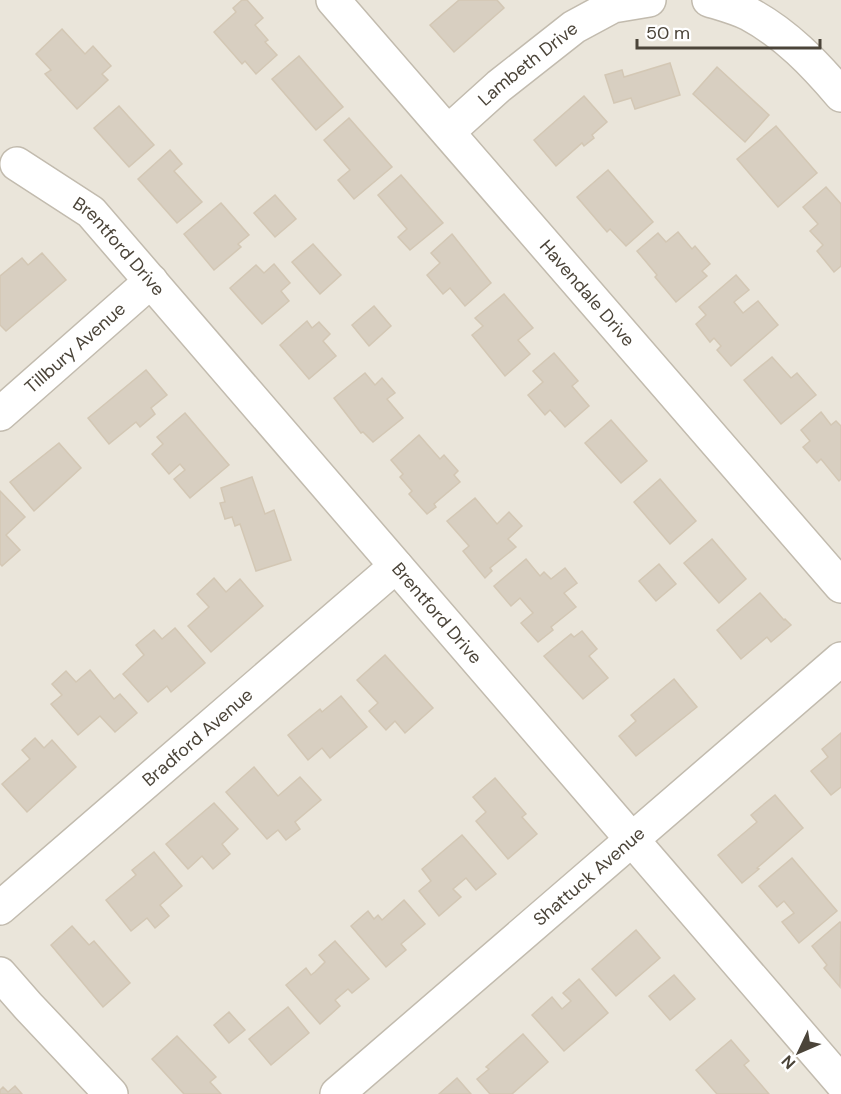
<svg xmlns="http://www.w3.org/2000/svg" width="841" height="1094" viewBox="0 0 841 1094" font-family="'DM Sans',sans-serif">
<rect width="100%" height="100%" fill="#f6f3ec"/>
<!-- residential -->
<rect fill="#eae5da" x="0" y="0" width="841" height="1094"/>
<!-- building -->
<g fill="#d8cfc1" stroke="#d3c7b4" stroke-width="1.5">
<polygon points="242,0 247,0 263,18 255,25 268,40 265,42 277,55 256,74 245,61 242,64 214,32 236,12 233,8"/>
<polygon points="459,0 497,0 504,8 454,52 430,25"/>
<polygon points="62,29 85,54 93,46 111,66 102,74 108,80 77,109 45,74 51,70 36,54"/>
<polygon points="299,56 343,107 316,130 272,79"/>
<polygon points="670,63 680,95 635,109 631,98 614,103 605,75 622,70 624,77"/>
<polygon points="717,67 769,115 745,142 693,94"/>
<polygon points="584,96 607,122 592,135 594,138 584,146 582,143 556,166 534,140"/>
<polygon points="119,106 154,145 129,167 94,128"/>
<polygon points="349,118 392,167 354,199 338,180 350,170 324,140"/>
<polygon points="776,126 817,173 778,207 737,159"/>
<polygon points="170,150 182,164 174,171 202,202 177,223 138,179"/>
<polygon points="608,170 653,222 626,246 610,229 607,232 577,197"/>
<polygon points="401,175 443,223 410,250 398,237 407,229 378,195"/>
<polygon points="826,187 841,204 841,266 834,272 817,251 823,245 810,231 818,224 803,207"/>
<polygon points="275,195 296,219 275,237 254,213"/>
<polygon points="221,203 249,235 238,244 241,247 214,270 184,234"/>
<polygon points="678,232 692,249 695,246 710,264 702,271 707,276 676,302 655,277 657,275 637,251 658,233 666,242"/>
<polygon points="452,234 491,283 465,306 450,288 443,294 427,275 440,263 431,253"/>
<polygon points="313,244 341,275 320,294 292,262"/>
<polygon points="42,253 66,280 6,331 0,325 0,276 22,258 28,265"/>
<polygon points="274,264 290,283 281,291 289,301 262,324 230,288 256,265 264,273"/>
<polygon points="736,275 749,290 734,302 743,313 758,301 778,325 731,366 717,350 721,346 714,338 710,342 696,324 706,315 699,307"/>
<polygon points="504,294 533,328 518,340 530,354 505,376 472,335 483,326 475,318"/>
<polygon points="374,306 391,326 369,346 352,325"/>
<polygon points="307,321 312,328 319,322 330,334 323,341 336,356 309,379 280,345"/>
<polygon points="554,353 578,381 572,386 589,406 565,427 550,410 545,415 528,395 543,382 533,371"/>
<polygon points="772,357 791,378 797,373 816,395 781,424 744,380"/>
<polygon points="146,370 167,395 151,408 155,414 140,427 136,422 109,444 88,418"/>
<polygon points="365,373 375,385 382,378 395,393 387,399 403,418 373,442 363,432 361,433 334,398"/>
<polygon points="821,412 831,425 836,421 841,426 841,479 839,481 821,459 817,463 803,447 810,441 801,430"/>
<polygon points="185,413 229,465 190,498 174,479 185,470 180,464 169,474 152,454 163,444 157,437"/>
<polygon points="611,420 647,461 621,483 585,443"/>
<polygon points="419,435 440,459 444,455 458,471 454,475 460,482 434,504 436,507 427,514 409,494 412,491 400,477 403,474 391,460"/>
<polygon points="59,443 81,468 34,511 10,482"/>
<polygon points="252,477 265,514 274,510 291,560 256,571 240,524 235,526 232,517 225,519 220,503 225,502 221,488"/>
<polygon points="660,479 696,521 670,544 634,502"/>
<polygon points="0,491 25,517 6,535 20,550 2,566 0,564"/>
<polygon points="475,498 497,524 509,512 522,526 508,539 516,547 490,568 492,571 485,578 463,551 469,546 447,521"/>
<polygon points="712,539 746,579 719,603 684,563"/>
<polygon points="526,559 540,576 544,572 551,579 565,568 577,583 564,593 576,607 551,627 553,630 538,642 521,623 533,613 520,598 511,606 494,586"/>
<polygon points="659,564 676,584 656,601 639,581"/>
<polygon points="214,578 226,592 240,579 263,606 211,652 188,626 209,607 197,594"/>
<polygon points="760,593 784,620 785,619 791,625 771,642 767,637 741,659 717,630"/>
<polygon points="175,628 205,663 171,692 167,686 148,702 123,674 144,655 136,645 154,630 162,639"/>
<polygon points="582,631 597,649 589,656 608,678 583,699 544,656 571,634 574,637"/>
<polygon points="385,655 433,708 405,733 395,721 386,730 369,711 378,703 357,680"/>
<polygon points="90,670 114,699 120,694 137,713 115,732 100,716 78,735 51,704 62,695 52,684 66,671 76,682"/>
<polygon points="674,679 697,707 636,756 619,736 636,721 631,715"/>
<polygon points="341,696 367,727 330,758 322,748 308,760 288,735 320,709 322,712"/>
<polygon points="841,733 841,787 831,795 811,771 828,757 822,749"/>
<polygon points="35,738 44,748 52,740 76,767 27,812 2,784 30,759 22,750"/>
<polygon points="254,767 278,796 300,777 321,800 295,822 300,829 286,840 278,830 267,839 226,792"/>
<polygon points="495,778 526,814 522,817 537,834 508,859 476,821 486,812 473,797"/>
<polygon points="775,795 803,828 757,868 759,869 742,883 718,855 757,822 751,815"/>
<polygon points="214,803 238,829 222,844 230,854 213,869 202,856 188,869 166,844"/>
<polygon points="462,835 496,874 476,890 466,878 453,889 461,897 439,916 419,891 431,881 422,869"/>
<polygon points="154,852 182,886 160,905 169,916 155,928 147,918 131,931 106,900 136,875 132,870"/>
<polygon points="792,858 837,911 799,943 782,922 794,913 784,901 777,907 759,886"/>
<polygon points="404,900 425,924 401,944 406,950 386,967 351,926 368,911 374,919 378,915 382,920"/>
<polygon points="840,922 841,924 840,987 824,968 827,965 812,946"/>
<polygon points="72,926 89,945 94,941 130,983 103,1007 51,945"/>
<polygon points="636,930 660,958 616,996 592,969"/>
<polygon points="335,941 369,979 352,993 348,989 335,1000 340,1006 320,1024 286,985 306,968 311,975 315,972 325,962 319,955"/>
<polygon points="674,975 695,999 670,1020 649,996"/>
<polygon points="579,979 608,1013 564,1051 532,1015 552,997 562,1009 571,1001 563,993"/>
<polygon points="288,1007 309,1033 271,1065 249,1039"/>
<polygon points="229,1012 245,1030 229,1043 214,1025"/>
<polygon points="523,1034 548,1062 512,1094 490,1094 477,1079 489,1069 486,1067"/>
<polygon points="177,1036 216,1077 210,1082 221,1094 184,1094 152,1059"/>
<polygon points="731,1040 749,1061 744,1065 769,1094 717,1094 696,1070"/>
<polygon points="457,1078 471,1094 439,1094"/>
<polygon points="15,1086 22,1094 0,1094 0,1090 3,1087 8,1092"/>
</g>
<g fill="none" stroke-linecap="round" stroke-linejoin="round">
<defs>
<g id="minor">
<path id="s1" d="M333,0L841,586"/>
<path d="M709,0C722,4 737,8 749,14C786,34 814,63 841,95"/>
<path id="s2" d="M448,132L499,86L574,27L613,6L649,0"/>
<path id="s3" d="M17,164L91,212L841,1082"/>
<path id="s4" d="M0,414L151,281"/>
<path id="s5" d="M0,908L396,566"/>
<polyline points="0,974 28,1006 111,1094"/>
<path id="s6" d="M337,1094L841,659"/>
</g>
</defs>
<!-- minor casing -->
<use href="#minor" stroke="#c2bbae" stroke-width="36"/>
<!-- minor -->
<use href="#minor" stroke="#fff" stroke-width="33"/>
</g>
<g text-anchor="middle" stroke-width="5" stroke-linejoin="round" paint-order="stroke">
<!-- street labels -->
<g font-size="18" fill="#4b4439" stroke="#fff">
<text dy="6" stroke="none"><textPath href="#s2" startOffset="105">Lambeth Drive</textPath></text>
<text dy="6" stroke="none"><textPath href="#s3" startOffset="132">Brentford Drive</textPath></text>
<text dy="6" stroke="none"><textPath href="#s1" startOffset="388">Havendale Drive</textPath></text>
<text dy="6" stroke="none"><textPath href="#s4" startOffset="100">Tillbury Avenue</textPath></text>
<text dy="6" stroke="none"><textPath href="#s3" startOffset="618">Brentford Drive</textPath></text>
<text dy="6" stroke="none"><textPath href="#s5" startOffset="261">Bradford Avenue</textPath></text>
<text dy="6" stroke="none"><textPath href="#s6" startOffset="333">Shattuck Avenue</textPath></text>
</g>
</g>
<!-- north arrow -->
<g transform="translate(799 1052) rotate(226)" stroke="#ffffff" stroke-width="4.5" paint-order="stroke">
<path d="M0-4.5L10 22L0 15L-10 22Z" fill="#4b4439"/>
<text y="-9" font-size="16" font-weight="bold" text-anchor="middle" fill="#4b4439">N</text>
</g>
<!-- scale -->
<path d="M637 39v9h183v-9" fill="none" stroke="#4b4439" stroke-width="3"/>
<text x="646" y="39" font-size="18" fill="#4b4439" stroke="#ffffff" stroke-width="4.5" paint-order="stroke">50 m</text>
</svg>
